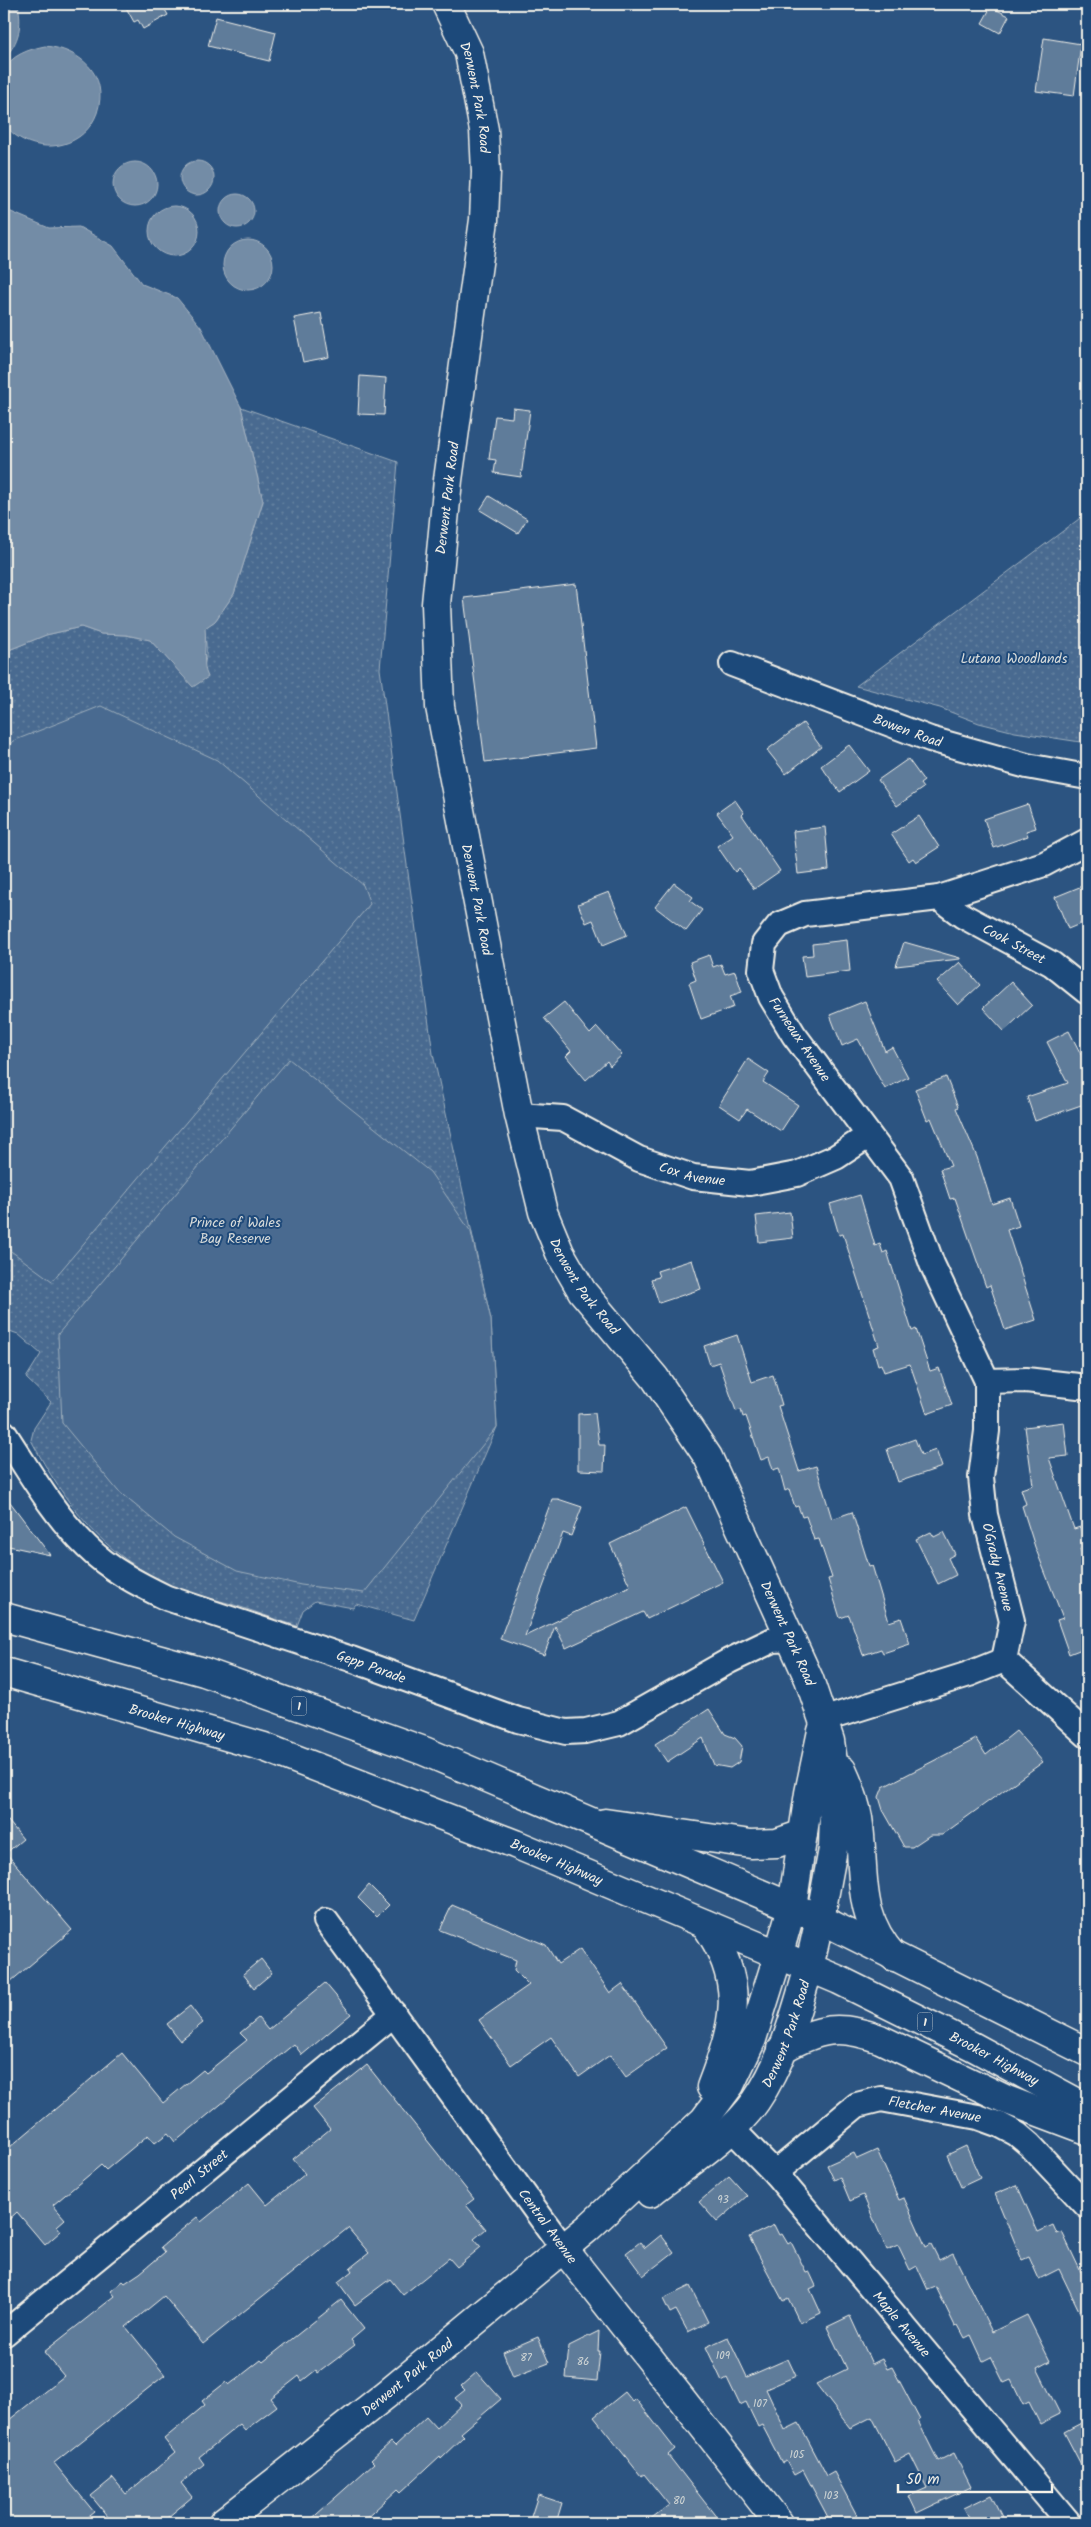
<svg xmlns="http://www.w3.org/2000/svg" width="1091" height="2527" viewBox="0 0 1091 2527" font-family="Kalam,sans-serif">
<defs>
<pattern id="green-dots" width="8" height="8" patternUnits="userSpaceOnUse" patternTransform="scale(1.25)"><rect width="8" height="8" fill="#496b90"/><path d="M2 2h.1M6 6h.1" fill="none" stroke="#6481a0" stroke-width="1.8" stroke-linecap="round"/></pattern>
</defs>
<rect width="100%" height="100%" fill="#2c5481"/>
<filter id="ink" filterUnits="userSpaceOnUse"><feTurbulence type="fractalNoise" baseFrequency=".02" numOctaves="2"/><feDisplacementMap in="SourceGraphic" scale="10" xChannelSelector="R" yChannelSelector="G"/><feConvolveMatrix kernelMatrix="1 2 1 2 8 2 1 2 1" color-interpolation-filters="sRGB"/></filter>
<g filter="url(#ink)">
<!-- green -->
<g fill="url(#green-dots)" stroke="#9eaebc">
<path d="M241,407L398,462L380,669L433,1054L491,1320L497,1427L414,1620L356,1604L353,1608L315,1601L303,1610L297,1626C274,1619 251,1610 228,1603C209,1598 189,1593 170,1585C102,1554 65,1504 31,1440L34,1428L51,1402L26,1378L41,1354L18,1334L4,1329V652L46,635L81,627L101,634L126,635L150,640L193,686C208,665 208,654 204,628L215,621L234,594L263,501Z"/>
<polygon points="1087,513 1087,743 1015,732 979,723 940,708 856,686"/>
</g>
<!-- pitch -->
<g fill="#496b90" stroke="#9eaebc">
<polygon points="101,706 217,760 363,885 370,904 52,1281 4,1246 4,751 13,741"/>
<polygon points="289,1059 430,1172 471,1232 491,1320 497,1427 364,1593 301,1585 237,1571 174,1537 118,1491 62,1423 58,1334"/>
</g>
<!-- water -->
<g fill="#738ca6" stroke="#a7b4c0">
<path d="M4,4H18C22,25 20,42 4,58Z"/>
<path d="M45,46C79,49 110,74 97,113C85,146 46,155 18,137C13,134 5,127 4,120C2,111 4,99 4,90C4,85 2,76 4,71C10,55 30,49 45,46Z"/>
<circle cx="197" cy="178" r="17"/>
<circle cx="135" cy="184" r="22"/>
<circle cx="237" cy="211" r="17"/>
<circle cx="174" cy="231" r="25"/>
<path d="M4,209L49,228L79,227L113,246L142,284L177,298L201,327L241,407L263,501L234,594L215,621L205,628C207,644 201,664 208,677L193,687L150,640L126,635L101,634L81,627L46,635L4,652Z"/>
<circle cx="248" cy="265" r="25"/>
</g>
<!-- building -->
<g fill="#5e7b9a" stroke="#f4f1e8">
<polygon points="124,4 166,4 163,6 168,15 143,29 138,20 134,22"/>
<polygon points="991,7 1009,16 1000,33 982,23"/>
<polygon points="216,17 276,32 269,61 208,46"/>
<polygon points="1044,38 1081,44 1074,96 1036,91"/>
<polygon points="321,313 329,357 303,362 294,318"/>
<polygon points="360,376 386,378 384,415 358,414"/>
<polygon points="513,408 530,410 521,477 494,473 496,460 489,459 495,416 512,418"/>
<polygon points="489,496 527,519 518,533 480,510"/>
<polygon points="576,584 596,748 485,762 464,598"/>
<polygon points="803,723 821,747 786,774 767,750"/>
<polygon points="849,745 869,771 840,792 821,766"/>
<polygon points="908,759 924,781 920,784 923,788 897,806 878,780"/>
<polygon points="735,800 744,813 742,815 780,871 754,889 739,868 735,872 717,846 733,835 717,813"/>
<polygon points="1028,804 1036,828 1026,831 1028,836 994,848 984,819"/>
<polygon points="919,816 939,847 916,862 913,858 909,861 891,834"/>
<polygon points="825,827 829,870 798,874 793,831"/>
<polygon points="674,883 693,897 690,901 702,910 686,931 655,907"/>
<polygon points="1087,884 1087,921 1068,929 1055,897"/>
<polygon points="609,892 627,935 603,945 593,920 586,923 578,904"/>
<polygon points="847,940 850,971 805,977 802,956 813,955 812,944"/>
<polygon points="904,942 960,958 960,959 896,966"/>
<polygon points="709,955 713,967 721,964 725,974 735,971 742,992 730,996 734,1007 701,1019 689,983 696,980 690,962"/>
<polygon points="960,962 980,985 958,1005 937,982"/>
<polygon points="1011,982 1032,1005 1004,1031 983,1008"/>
<polygon points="865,1001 885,1051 892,1047 908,1077 885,1089 858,1039 842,1046 830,1015"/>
<polygon points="564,1002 590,1034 597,1027 622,1055 610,1066 607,1061 586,1080 566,1056 571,1051 544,1018"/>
<polygon points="1069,1031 1087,1066 1087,1103 1035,1121 1027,1097 1068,1083 1047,1042"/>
<polygon points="748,1059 769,1073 763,1082 798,1105 781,1131 747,1109 740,1119 719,1105"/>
<polygon points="946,1077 958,1107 956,1108 977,1157 992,1204 1010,1198 1019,1226 1007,1230 1036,1320 1005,1330 990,1285 986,1287 955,1198 950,1199 940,1169 951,1166 931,1118 927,1120 915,1089"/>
<polygon points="860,1195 875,1246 880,1244 883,1253 887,1251 912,1331 916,1329 930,1371 939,1368 952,1405 927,1414 910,1364 884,1372 881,1364 878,1365 873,1348 879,1346 843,1234 839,1235 830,1204"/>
<polygon points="790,1212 793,1238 759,1242 756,1216"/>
<polygon points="692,1260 701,1289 659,1303 651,1279 659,1277 657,1271"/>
<polygon points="737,1335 752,1382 773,1375 782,1405 778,1406 799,1471 816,1466 832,1519 852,1512 869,1566 872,1565 889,1622 901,1618 910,1644 883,1653 881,1649 863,1655 849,1615 840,1618 828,1579 832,1578 819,1539 814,1540 806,1516 802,1517 798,1506 795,1507 789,1489 785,1491 779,1468 773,1470 769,1457 761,1460 746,1416 743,1417 741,1410 736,1411 719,1362 710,1365 704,1346"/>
<polygon points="595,1413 599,1445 605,1445 604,1471 578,1470 578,1414"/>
<polygon points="1064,1422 1068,1456 1049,1458 1074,1529 1080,1527 1086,1547 1080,1549 1087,1569 1087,1596 1082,1598 1087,1611 1087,1647 1069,1654 1057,1620 1063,1618 1035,1547 1022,1506 1026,1504 1021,1489 1033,1485 1025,1427"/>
<polygon points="915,1439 921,1455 936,1450 942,1467 898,1482 887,1449"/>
<polygon points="4,1494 50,1555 4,1545"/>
<polygon points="552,1499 558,1499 582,1507 571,1536 563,1533 525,1636 630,1586 610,1544 686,1507 723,1582 647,1619 643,1612 566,1648 555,1626 544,1655 500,1639"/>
<polygon points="931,1532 934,1537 944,1532 955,1554 948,1558 956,1575 938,1584 916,1539"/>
<polygon points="709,1709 725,1734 735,1738 742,1746 739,1762 730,1768 714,1765 703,1738 667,1762 655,1744"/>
<polygon points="1016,1731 1043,1762 942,1835 930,1835 912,1847 904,1847 883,1810 879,1797 883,1787 976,1739 986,1755"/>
<polygon points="4,1816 23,1839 6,1853 72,1930 4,1987"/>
<polygon points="369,1885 389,1905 377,1917 358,1898"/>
<polygon points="452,1905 546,1945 558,1964 580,1949 610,1993 622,1984 667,2048 626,2077 610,2055 579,2077 551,2037 511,2065 479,2020 529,1985 514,1970 516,1960 440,1930"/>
<polygon points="261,1959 272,1973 254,1988 243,1974"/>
<polygon points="325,1983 351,2014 302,2055 294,2044 175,2142 168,2133 155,2143 148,2135 106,2170 101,2165 53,2205 65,2219 57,2226 61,2231 45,2245 17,2212 4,2224 4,2152 122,2053 163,2103 203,2070 206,2073 247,2040 240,2033 258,2018 268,2030"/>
<polygon points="190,2006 203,2023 180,2041 167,2024"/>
<polygon points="367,2065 474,2199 466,2205 486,2229 474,2239 481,2247 457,2267 449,2258 403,2295 390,2279 355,2305 338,2282 352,2271 350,2268 369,2253 348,2228 203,2344 164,2296 126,2327 165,2375 54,2463 94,2512 80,2523 4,2523 4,2424 64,2376 44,2352 115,2296 111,2291 123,2281 125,2283 140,2273 165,2252 161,2247 197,2217 201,2222 249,2183 267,2205 305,2174 293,2159 330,2129 313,2108"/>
<polygon points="966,2146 980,2178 961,2187 947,2155"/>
<polygon points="877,2150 899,2200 904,2198 926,2247 931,2244 939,2260 953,2253 992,2332 1027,2315 1050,2361 1037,2368 1060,2414 1040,2424 1029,2402 1023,2405 1011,2380 1004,2383 991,2357 983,2361 971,2335 965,2338 958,2325 955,2326 936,2287 928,2290 917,2266 910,2270 898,2245 887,2250 863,2195 850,2201 840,2177 834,2180 827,2165 854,2153 857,2159"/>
<polygon points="729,2176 747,2196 717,2222 699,2202"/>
<polygon points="1017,2185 1038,2232 1053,2225 1057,2234 1062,2232 1081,2272 1087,2269 1087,2327 1059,2269 1039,2279 1029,2257 1022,2260 995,2194"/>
<polygon points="774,2225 779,2235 782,2234 788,2244 791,2242 806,2272 809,2271 816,2286 810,2289 821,2313 800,2323 788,2298 783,2301 749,2237"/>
<polygon points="661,2235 674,2252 643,2276 626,2253 640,2242 645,2248"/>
<polygon points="690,2286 708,2322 688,2332 676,2310 670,2313 663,2299"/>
<polygon points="341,2300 364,2329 351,2340 355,2345 318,2373 316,2370 302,2381 299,2376 271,2398 277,2406 245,2430 240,2424 199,2457 204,2464 181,2483 192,2497 161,2523 113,2523 91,2496 113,2478 126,2494 175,2453 164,2439 205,2405 202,2401 226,2382 229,2385 261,2360 263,2362"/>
<polygon points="850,2316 872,2364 882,2359 887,2369 892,2367 920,2420 918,2421 938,2461 954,2453 971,2487 917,2513 909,2496 927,2488 910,2454 895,2462 872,2417 850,2428 816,2384 847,2369 827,2327"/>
<polygon points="599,2331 598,2351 600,2351 597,2381 566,2378 569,2346"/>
<polygon points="538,2337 549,2363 513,2377 503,2352"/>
<polygon points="728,2337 747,2377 788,2359 796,2376 766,2389 785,2430 799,2423 827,2476 834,2472 861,2523 831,2523 803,2470 794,2475 786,2461 782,2463 762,2425 758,2427 746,2402 740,2405 727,2378 722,2381 706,2347"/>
<polygon points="477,2372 501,2399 461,2433 464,2436 441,2458 440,2456 401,2492 398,2489 361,2523 307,2523 374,2463 371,2460 391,2442 395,2446 426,2417 436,2428 461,2405 455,2398 465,2390 461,2386"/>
<polygon points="625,2392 633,2402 636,2399 675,2449 668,2455 721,2523 645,2523 669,2505 644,2474 641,2476 594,2417"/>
<polygon points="1087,2420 1087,2476 1064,2432"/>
<polygon points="538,2495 562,2503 556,2523 529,2523"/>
<polygon points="991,2495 1005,2523 972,2523 964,2508"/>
</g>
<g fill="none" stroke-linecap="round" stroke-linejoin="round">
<defs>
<g id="street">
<path id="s1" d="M732,664L930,739L1027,766L1087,777"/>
<path id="s2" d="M939,898L963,916L1052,964L1087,992"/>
<path id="s3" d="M519,1115L563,1118L639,1159L693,1177L750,1183L797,1174L836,1157L868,1136"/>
<polyline points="987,1381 932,1264 901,1178 794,1035 771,997 761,970 764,944 779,925 805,914 939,898 1044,864 1087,841"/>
<path id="s4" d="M4,1433C29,1471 53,1514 87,1547C109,1569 138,1584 167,1598L351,1659L518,1720L566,1732L586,1731L619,1723L729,1661L773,1640L792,1639"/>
<polyline points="1004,1660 1087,1735"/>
<polyline points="822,1720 969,1674 1004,1660 1012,1621 985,1515 981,1477 987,1431 987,1381 1026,1380 1087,1387"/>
<polyline points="326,1921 563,2248"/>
<path id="s5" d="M731,2128L775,2173L1069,2523"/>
<path id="s6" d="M775,2173L857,2105L881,2099L978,2117L1000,2125L1017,2134L1030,2145L1087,2206"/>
<path id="s7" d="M4,2334L394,2014"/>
</g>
<g id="secondary">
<path id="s8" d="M446,4L469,53L484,130L486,172L484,220L448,480L436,604L440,707L519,1115L543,1212L560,1253L582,1291L655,1378L708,1457L809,1679L830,1741L835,1776L833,1849L820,1919"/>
<path d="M842,1770C849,1785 855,1801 858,1818C866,1870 854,1914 894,1957"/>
<polyline points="605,1823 751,1844 777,1843 803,1834"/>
<polyline points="792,1907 809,1793 822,1731"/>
<path d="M705,1924C747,1983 735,2024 711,2087"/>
<path d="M782,2049C819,2028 839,2024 880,2039L1007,2100L1087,2130"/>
<path id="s9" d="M650,2193C684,2166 731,2137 756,2101C783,2062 796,2012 809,1967"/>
<polyline points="563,2248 779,2523"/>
<path id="s10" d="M223,2523L387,2394L588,2228L704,2120L730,2085L752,2039L778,1956"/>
</g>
<g id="highway">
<polyline points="4,1617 204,1672 424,1751 820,1919 1087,2052"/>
<path id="s11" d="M4,1672L264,1747L515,1844L839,1980L972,2046L1087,2108"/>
<polyline points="778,1956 792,1907"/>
<polyline points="809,1967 820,1919"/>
</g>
</defs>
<!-- street casing -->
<use href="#street" stroke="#f4f1e8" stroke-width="28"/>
<!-- secondary casing -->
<use href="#secondary" stroke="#f4f1e8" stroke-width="31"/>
<!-- highway casing -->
<use href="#highway" stroke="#f4f1e8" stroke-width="31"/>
<!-- street -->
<use href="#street" stroke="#1f4a7a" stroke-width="24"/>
<!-- secondary -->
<use href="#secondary" stroke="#1f4a7a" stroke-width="28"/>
<!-- highway -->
<use href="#highway" stroke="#1f4a7a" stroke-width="28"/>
</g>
</g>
<g text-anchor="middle" stroke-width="4" stroke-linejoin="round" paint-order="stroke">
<!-- number labels -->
<g font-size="11" fill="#ced4d4">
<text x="723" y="2203">93</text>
<text x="723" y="2359">109</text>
<text x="526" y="2361">87</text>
<text x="583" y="2365">86</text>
<text x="760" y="2407">107</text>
<text x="797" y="2458">105</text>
<text x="831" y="2499">103</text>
<text x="679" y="2504">80</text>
</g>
<!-- shield labels -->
<g fill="#1f4a7a" stroke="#b4bfc7" stroke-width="1">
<rect x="291.5" y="1696.5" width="15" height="19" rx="4"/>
<rect x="917.5" y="2012.5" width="15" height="19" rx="4"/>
</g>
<g font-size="12" font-weight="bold" fill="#f4f1e8">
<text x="299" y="1710">1</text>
<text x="925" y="2026">1</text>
</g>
<!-- street labels -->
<g font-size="14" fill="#f4f1e8" stroke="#1f4a7a">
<text dy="5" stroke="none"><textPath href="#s8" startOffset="99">Derwent Park Road</textPath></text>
<text transform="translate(447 498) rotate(-83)" y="5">Derwent Park Road</text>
<text dy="5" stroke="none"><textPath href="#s1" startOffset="188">Bowen Road</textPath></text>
<text dy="5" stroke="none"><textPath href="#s8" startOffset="909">Derwent Park Road</textPath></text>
<text dy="5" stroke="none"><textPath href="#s2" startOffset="88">Cook Street</textPath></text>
<text transform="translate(800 1039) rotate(56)" y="5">Furneaux Avenue</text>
<text dy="5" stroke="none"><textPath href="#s3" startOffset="186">Cox Avenue</textPath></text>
<text dy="5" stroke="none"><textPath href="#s8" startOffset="1314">Derwent Park Road</textPath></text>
<text transform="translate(998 1567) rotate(76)" y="5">O'Grady Avenue</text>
<text dy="5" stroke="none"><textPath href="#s8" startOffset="1719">Derwent Park Road</textPath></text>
<text dy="5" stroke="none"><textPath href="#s4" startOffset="452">Gepp Parade</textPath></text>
<text dy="5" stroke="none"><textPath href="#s11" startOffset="180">Brooker Highway</textPath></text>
<text dy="5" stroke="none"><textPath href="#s11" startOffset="585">Brooker Highway</textPath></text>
<text dy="5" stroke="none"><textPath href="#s9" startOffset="215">Derwent Park Road</textPath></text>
<text dy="5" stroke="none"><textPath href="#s11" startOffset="1065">Brooker Highway</textPath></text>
<text dy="5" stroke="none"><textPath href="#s6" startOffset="186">Fletcher Avenue</textPath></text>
<text dy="5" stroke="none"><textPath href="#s7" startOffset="252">Pearl Street</textPath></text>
<text transform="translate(548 2226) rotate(54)" y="5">Central Avenue</text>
<text dy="5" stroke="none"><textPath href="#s5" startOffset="260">Maple Avenue</textPath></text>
<text dy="5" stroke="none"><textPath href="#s10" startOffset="235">Derwent Park Road</textPath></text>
</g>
<!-- park labels -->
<g font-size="14" fill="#dadddb" stroke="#1f4a7a">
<text x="1014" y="663">Lutana Woodlands</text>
<text x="235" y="1227">Prince of Wales<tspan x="235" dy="16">Bay Reserve</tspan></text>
</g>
</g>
<!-- margin -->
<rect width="1091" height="2527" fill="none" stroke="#1f4a7a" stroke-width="20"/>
<rect x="10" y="10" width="1071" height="2507" fill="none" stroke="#f4f1e8" stroke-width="2" filter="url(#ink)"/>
<!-- scale -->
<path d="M898 2484v8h154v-8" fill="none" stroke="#f4f1e8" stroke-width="2.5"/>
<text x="906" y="2484" font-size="15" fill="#f4f1e8" stroke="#1f4a7a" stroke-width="4" paint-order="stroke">50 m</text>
</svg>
